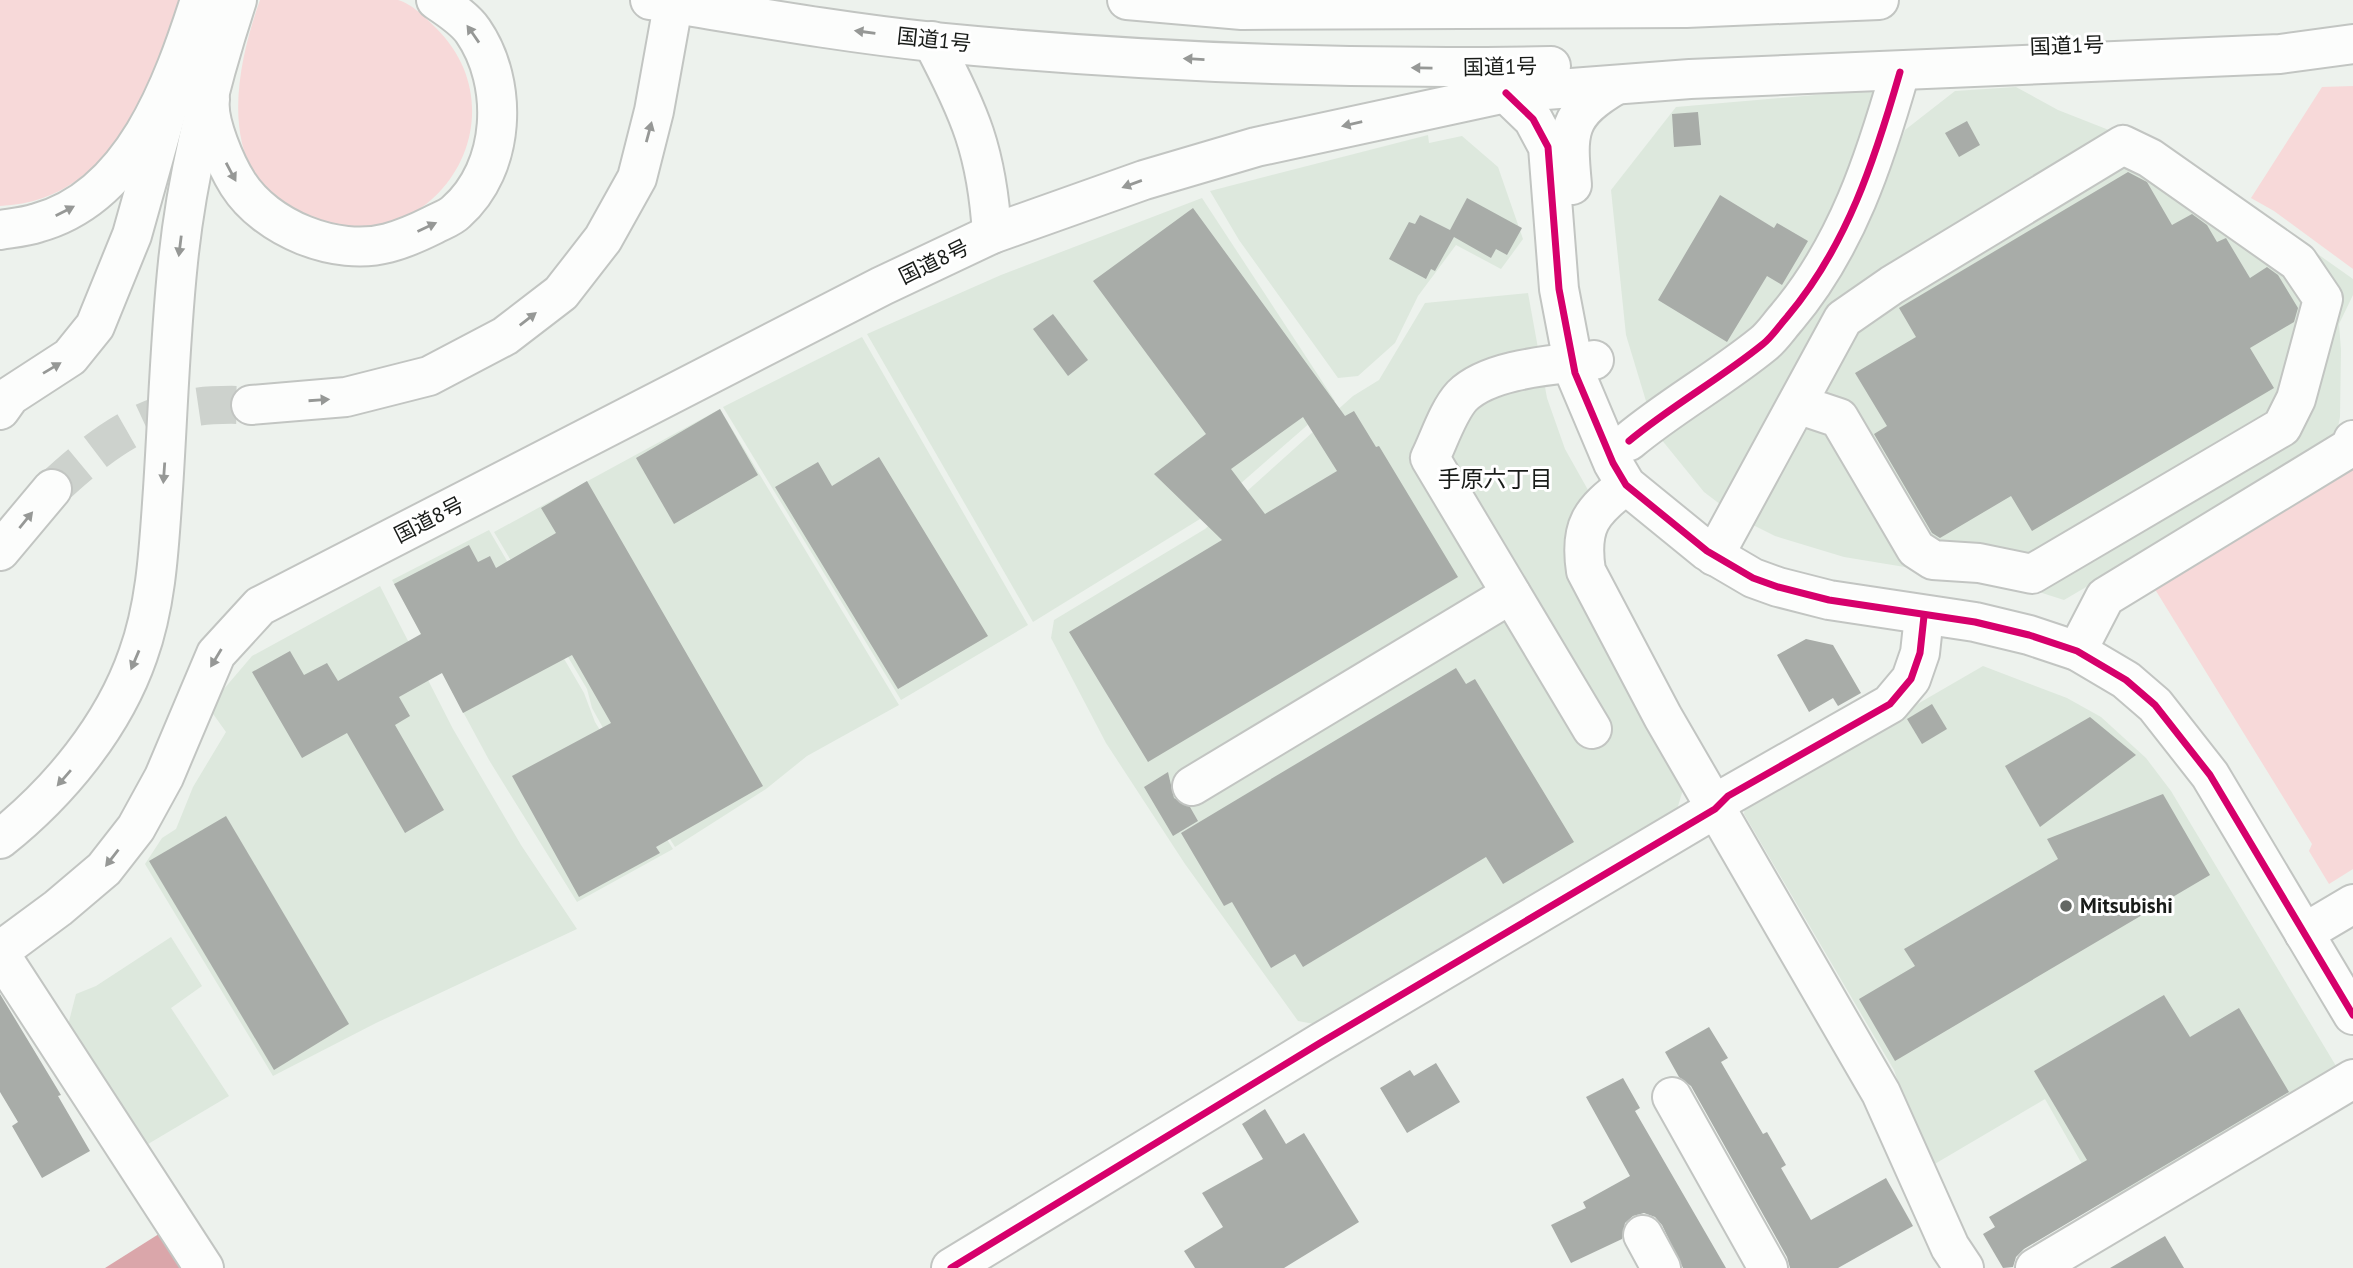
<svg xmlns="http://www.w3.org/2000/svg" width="2353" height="1268" viewBox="0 0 2353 1268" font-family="'PT Sans','Noto Sans JP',sans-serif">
<rect width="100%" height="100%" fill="#edf2ed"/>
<!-- built -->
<g fill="#dde8dd">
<polygon points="2016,87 2058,110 2147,145 2295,238 2353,279 2353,295 2339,324 2341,350 2340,417 2337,432 2328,445 2064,600 2020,586 1844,557 1775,536 1737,517 1704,492 1661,439 1770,361 1803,328 1839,276 1876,203 1905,130 1955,91"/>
<polygon points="1873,90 1876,108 1857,162 1803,272 1773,312 1649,411 1626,335 1611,190 1676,107"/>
<polygon points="1428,135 1429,143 1462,136 1498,167 1523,239 1501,269 1456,245 1418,296 1395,343 1358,376 1338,378 1239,240 1210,191"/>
<polygon points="1202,198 1335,401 1200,519 1033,622 867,334 1001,275"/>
<polygon points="1528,293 1547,398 1565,449 1588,490 1570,527 1684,786 1676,813 1314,1024 1298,1021 1185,864 1106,743 1051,638 1054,620 1205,529 1353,396 1379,380 1425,303"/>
<polygon points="862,337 1028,625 901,700 723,407"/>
<polygon points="720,409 899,705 807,756 766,789 675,847 629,775 592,708 587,689 494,532"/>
<polygon points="489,530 584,693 595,722 673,849 577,902 489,760 392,580"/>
<polygon points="380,586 453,729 521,845 577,929 376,1023 273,1076 145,864 162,838 176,829 193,787 226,732 211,711 223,690 252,656"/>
<polygon points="1983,666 2067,698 2101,717 2146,758 2171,791 2342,1076 2118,1207 2103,1201 2045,1099 1933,1165 1912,1124 1894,1070 1744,814 1745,804"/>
<polygon points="171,937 202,986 171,1008 229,1096 143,1147 67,1029 76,994 96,986"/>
</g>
<!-- green -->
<g fill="#f7d9d9">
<path d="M0,0H184C175,28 168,60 155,87C149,100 138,111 130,122C96,170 63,203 0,206Z"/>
<path d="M260,0C292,0 324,0 355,0C369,0 385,0 398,0C411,3 427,19 436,28C522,113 442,252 326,225C318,223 307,222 300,219C290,214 280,202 272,195C219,148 239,59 260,0Z"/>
<polygon points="2353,86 2353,269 2274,211 2251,198 2322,87"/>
<polygon points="2353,466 2353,869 2329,884 2309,851 2312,844 2153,586"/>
</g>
<!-- water -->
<polygon fill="#daa6aa" points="162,1232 187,1268 105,1268"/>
<!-- building -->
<g fill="#a8aca8" fill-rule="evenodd">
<polygon points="1698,112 1701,145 1674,147 1672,114"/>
<polygon points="1967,121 1980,145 1959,157 1945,133"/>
<polygon points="2128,172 2147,182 2172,225 2192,214 2207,225 2217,242 2226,238 2250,278 2267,267 2278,275 2298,308 2294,322 2250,348 2274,388 2032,531 2011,496 1940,538 1932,533 1874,434 1887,426 1855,373 1916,337 1899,308"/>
<polygon points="1720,195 1774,228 1777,223 1808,241 1782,285 1767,276 1727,342 1658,300"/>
<polygon points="1467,198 1522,228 1507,255 1496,249 1491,258 1454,237 1435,271 1431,269 1426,279 1389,259 1409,222 1415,224 1420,215 1450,230"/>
<path d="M1193,208L1345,416L1354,411L1376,447L1379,446L1458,577L1148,762L1069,632L1222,540L1154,474L1206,434L1093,281ZM1303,417L1337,471L1265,514L1231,469Z"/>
<polygon points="1053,314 1088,360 1068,376 1033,329"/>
<polygon points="720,409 758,475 674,524 636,458"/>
<polygon points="879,457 988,636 898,689 775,487 818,462 832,486"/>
<polygon points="587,481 763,786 656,847 660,853 579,897 512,776 611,723 572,655 463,713 442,673 399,697 410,716 395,725 444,810 405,833 347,733 302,758 252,672 290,651 304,675 327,663 338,681 421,634 394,584 469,545 478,562 490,556 496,568 556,533 541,508"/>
<polygon points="1806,639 1833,645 1861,693 1838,706 1833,698 1809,712 1777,655"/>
<polygon points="1456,668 1466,684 1475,679 1574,842 1503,884 1486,857 1303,967 1295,954 1271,968 1232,902 1224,906 1181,833"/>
<polygon points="1932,704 1947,729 1922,744 1907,719"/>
<polygon points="2090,717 2136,755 2040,827 2005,766"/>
<polygon points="1168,772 1174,798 1190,807 1198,821 1173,836 1144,787"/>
<polygon points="2163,794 2210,875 1895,1061 1859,999 1915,966 1904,949 2058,859 2047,839"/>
<polygon points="226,816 349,1024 274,1070 149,861"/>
<polygon points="0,994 61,1095 58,1096 90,1151 42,1178 12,1126 18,1122 0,1092"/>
<polygon points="2164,995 2190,1037 2239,1008 2289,1092 2024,1249 2016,1257 2013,1267 2003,1268 1983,1234 1995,1227 1989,1217 2087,1160 2034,1071"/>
<polygon points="1709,1027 1728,1058 1721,1062 1763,1134 1767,1132 1786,1165 1781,1168 1811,1220 1886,1178 1913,1226 1838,1268 1790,1268 1787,1257 1691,1086 1679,1077 1665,1052"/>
<polygon points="1436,1063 1460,1102 1407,1133 1380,1088 1410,1070 1414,1076"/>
<polygon points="1623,1078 1640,1108 1635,1111 1726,1268 1683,1268 1662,1225 1655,1217 1644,1213 1633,1216 1625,1223 1622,1239 1571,1263 1551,1225 1586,1208 1583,1202 1630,1176 1586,1097"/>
<polygon points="1265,1109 1286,1144 1304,1133 1359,1222 1284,1268 1195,1268 1184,1251 1223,1227 1202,1193 1263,1159 1242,1124"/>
<polygon points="2165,1236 2184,1268 2110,1268"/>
</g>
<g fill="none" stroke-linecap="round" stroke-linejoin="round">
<!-- highway-tunnel -->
<path stroke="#cdd2cd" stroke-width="38" stroke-dasharray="38 19" stroke-linecap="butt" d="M52,489C93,451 138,414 196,407C214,404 233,405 251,405"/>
<defs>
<g id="minor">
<path d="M932,41C970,113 987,152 992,234"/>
<polyline points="1506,93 1533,119 1548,147 1559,289 1575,373 1613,463 1626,485 1707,551 1753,578 1778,587 1829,600 1975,622 2029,635 2077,651 2126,680 2155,705 2210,775 2353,1015"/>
<path d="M1572,185C1567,132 1566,114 1616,85"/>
<path d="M1629,441C1671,406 1720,379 1763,344C1772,337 1779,326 1787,317C1847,246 1875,159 1900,72"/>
<path d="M1626,485C1591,511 1579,526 1586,571L1663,717L1881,1093L1950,1247L1964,1268"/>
<polyline points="1714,556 1843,319 1892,285 2123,145 2150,158 2298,262 2323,299 2296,399 2282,427 2032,574 1979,563 1933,560 1916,549 1839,418 1797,404"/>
<polyline points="2077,651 2105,597 2351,447 2353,440"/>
<path d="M1592,729L1430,458C1439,440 1448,411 1462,396C1490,368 1556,365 1594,360"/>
<polyline points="1192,786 1511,594"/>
<polyline points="2304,933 2353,904"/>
<polyline points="0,954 204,1268"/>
<polyline points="1672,1097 1768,1268"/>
<polyline points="1643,1235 1661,1268"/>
<polyline points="951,1268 1320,1043 1715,809 1728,796 1890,704 1911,679 1920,653 1924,616"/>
<polyline points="2035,1268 2353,1079"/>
</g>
<g id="highway">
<path d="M650,0C744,15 838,32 933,42C1138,62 1345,70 1551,66"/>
<polyline points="1127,0 1242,10 1686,8 1879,0"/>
<path d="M210,99C207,122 226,165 238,184C266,228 336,257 388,243C403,239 419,232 433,225C440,221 450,218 456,212C506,168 509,83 473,31C465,19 448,8 436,0"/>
<path d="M0,230C12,228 25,227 37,223C133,197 173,84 200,0"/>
<polyline points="251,405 346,397 429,376 505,336 561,293 603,239 637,178 654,111 674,0"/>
<polyline points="0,410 10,396 70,357 95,326 132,235 183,53"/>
<polyline points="0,551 52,489"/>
<path d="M0,839C59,792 113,727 138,655C157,602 159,545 163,489C168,413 170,337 178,262C187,172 209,86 237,0"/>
<polyline points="0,951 58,908 104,869 136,828 164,777 216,654 260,606 882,286 992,234 1144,180 1256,147 1506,93 1690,79 2280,54 2353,44"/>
</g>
</defs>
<!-- minor casing -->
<use href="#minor" stroke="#c2c5c2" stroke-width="42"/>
<!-- highway casing -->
<use href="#highway" stroke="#c2c5c2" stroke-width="42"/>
<!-- minor -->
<use href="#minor" stroke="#fcfdfc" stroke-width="38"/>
<!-- highway -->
<use href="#highway" stroke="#fcfdfc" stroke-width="38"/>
<defs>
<g id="cycleway">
<polyline points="1506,93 1533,119 1548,147 1559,289 1575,373 1613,463 1626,485 1707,551 1753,578 1778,587 1829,600 1975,622 2029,635 2077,651 2126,680 2155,705 2210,775 2353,1015"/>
<path d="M1629,441C1671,406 1720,379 1763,344C1772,337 1779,326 1787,317C1847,246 1875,159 1900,72"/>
<polyline points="951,1268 1320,1043 1715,809 1728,796 1890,704 1911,679 1920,653 1924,616"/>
</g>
</defs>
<!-- cycleway casing -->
<use href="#cycleway" stroke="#fff" stroke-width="11"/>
<!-- cycleway -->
<use href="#cycleway" stroke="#d6006c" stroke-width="7"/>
</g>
<!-- one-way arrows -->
<defs><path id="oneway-solid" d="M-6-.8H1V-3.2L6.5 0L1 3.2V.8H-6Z" transform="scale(1.75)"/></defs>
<g fill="#969896">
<use href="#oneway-solid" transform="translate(865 32) rotate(-172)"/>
<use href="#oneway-solid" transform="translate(473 34) rotate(-125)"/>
<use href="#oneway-solid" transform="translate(1194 59) rotate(-177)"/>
<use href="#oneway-solid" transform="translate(1422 68) rotate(-179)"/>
<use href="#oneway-solid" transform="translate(1352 124) rotate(167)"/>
<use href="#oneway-solid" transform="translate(649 132) rotate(-75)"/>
<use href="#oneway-solid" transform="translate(231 172) rotate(62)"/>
<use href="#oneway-solid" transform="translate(1132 184) rotate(160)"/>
<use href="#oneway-solid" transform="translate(65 211) rotate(-27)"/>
<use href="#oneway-solid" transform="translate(427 227) rotate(-25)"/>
<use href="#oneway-solid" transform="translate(180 246) rotate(97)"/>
<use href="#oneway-solid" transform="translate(528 319) rotate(-38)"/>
<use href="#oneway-solid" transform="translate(52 368) rotate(-31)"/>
<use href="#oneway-solid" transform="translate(319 400) rotate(-4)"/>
<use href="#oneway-solid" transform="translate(164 473) rotate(94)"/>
<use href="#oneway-solid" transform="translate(26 520) rotate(-51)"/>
<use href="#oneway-solid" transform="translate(216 658) rotate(121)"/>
<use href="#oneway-solid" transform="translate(135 660) rotate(113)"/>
<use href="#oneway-solid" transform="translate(64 778) rotate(131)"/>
<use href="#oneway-solid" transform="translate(112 858) rotate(128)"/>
</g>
<!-- markers -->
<circle fill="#636763" stroke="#fff" stroke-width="2.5" cx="2066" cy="906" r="7"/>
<g text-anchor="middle" stroke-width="6" stroke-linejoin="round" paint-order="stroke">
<!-- street labels -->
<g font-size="21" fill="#191c19" stroke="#fff">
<text transform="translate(934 40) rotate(6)" y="7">国道1号</text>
<text transform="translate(2067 46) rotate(-2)" y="7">国道1号</text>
<text transform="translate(1500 67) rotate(-1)" y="7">国道1号</text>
<text transform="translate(934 262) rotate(-26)" y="7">国道8号</text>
<text transform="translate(429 520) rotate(-27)" y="7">国道8号</text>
</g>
<!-- poi labels -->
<g font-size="21" font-weight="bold" fill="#191c19" stroke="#fff" text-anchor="start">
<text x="2080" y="913">Mitsubishi</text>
</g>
<!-- neighbourhood labels -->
<g font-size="23" fill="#191c19" stroke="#fff">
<text x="1495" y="487">手原六丁目</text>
</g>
</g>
</svg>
